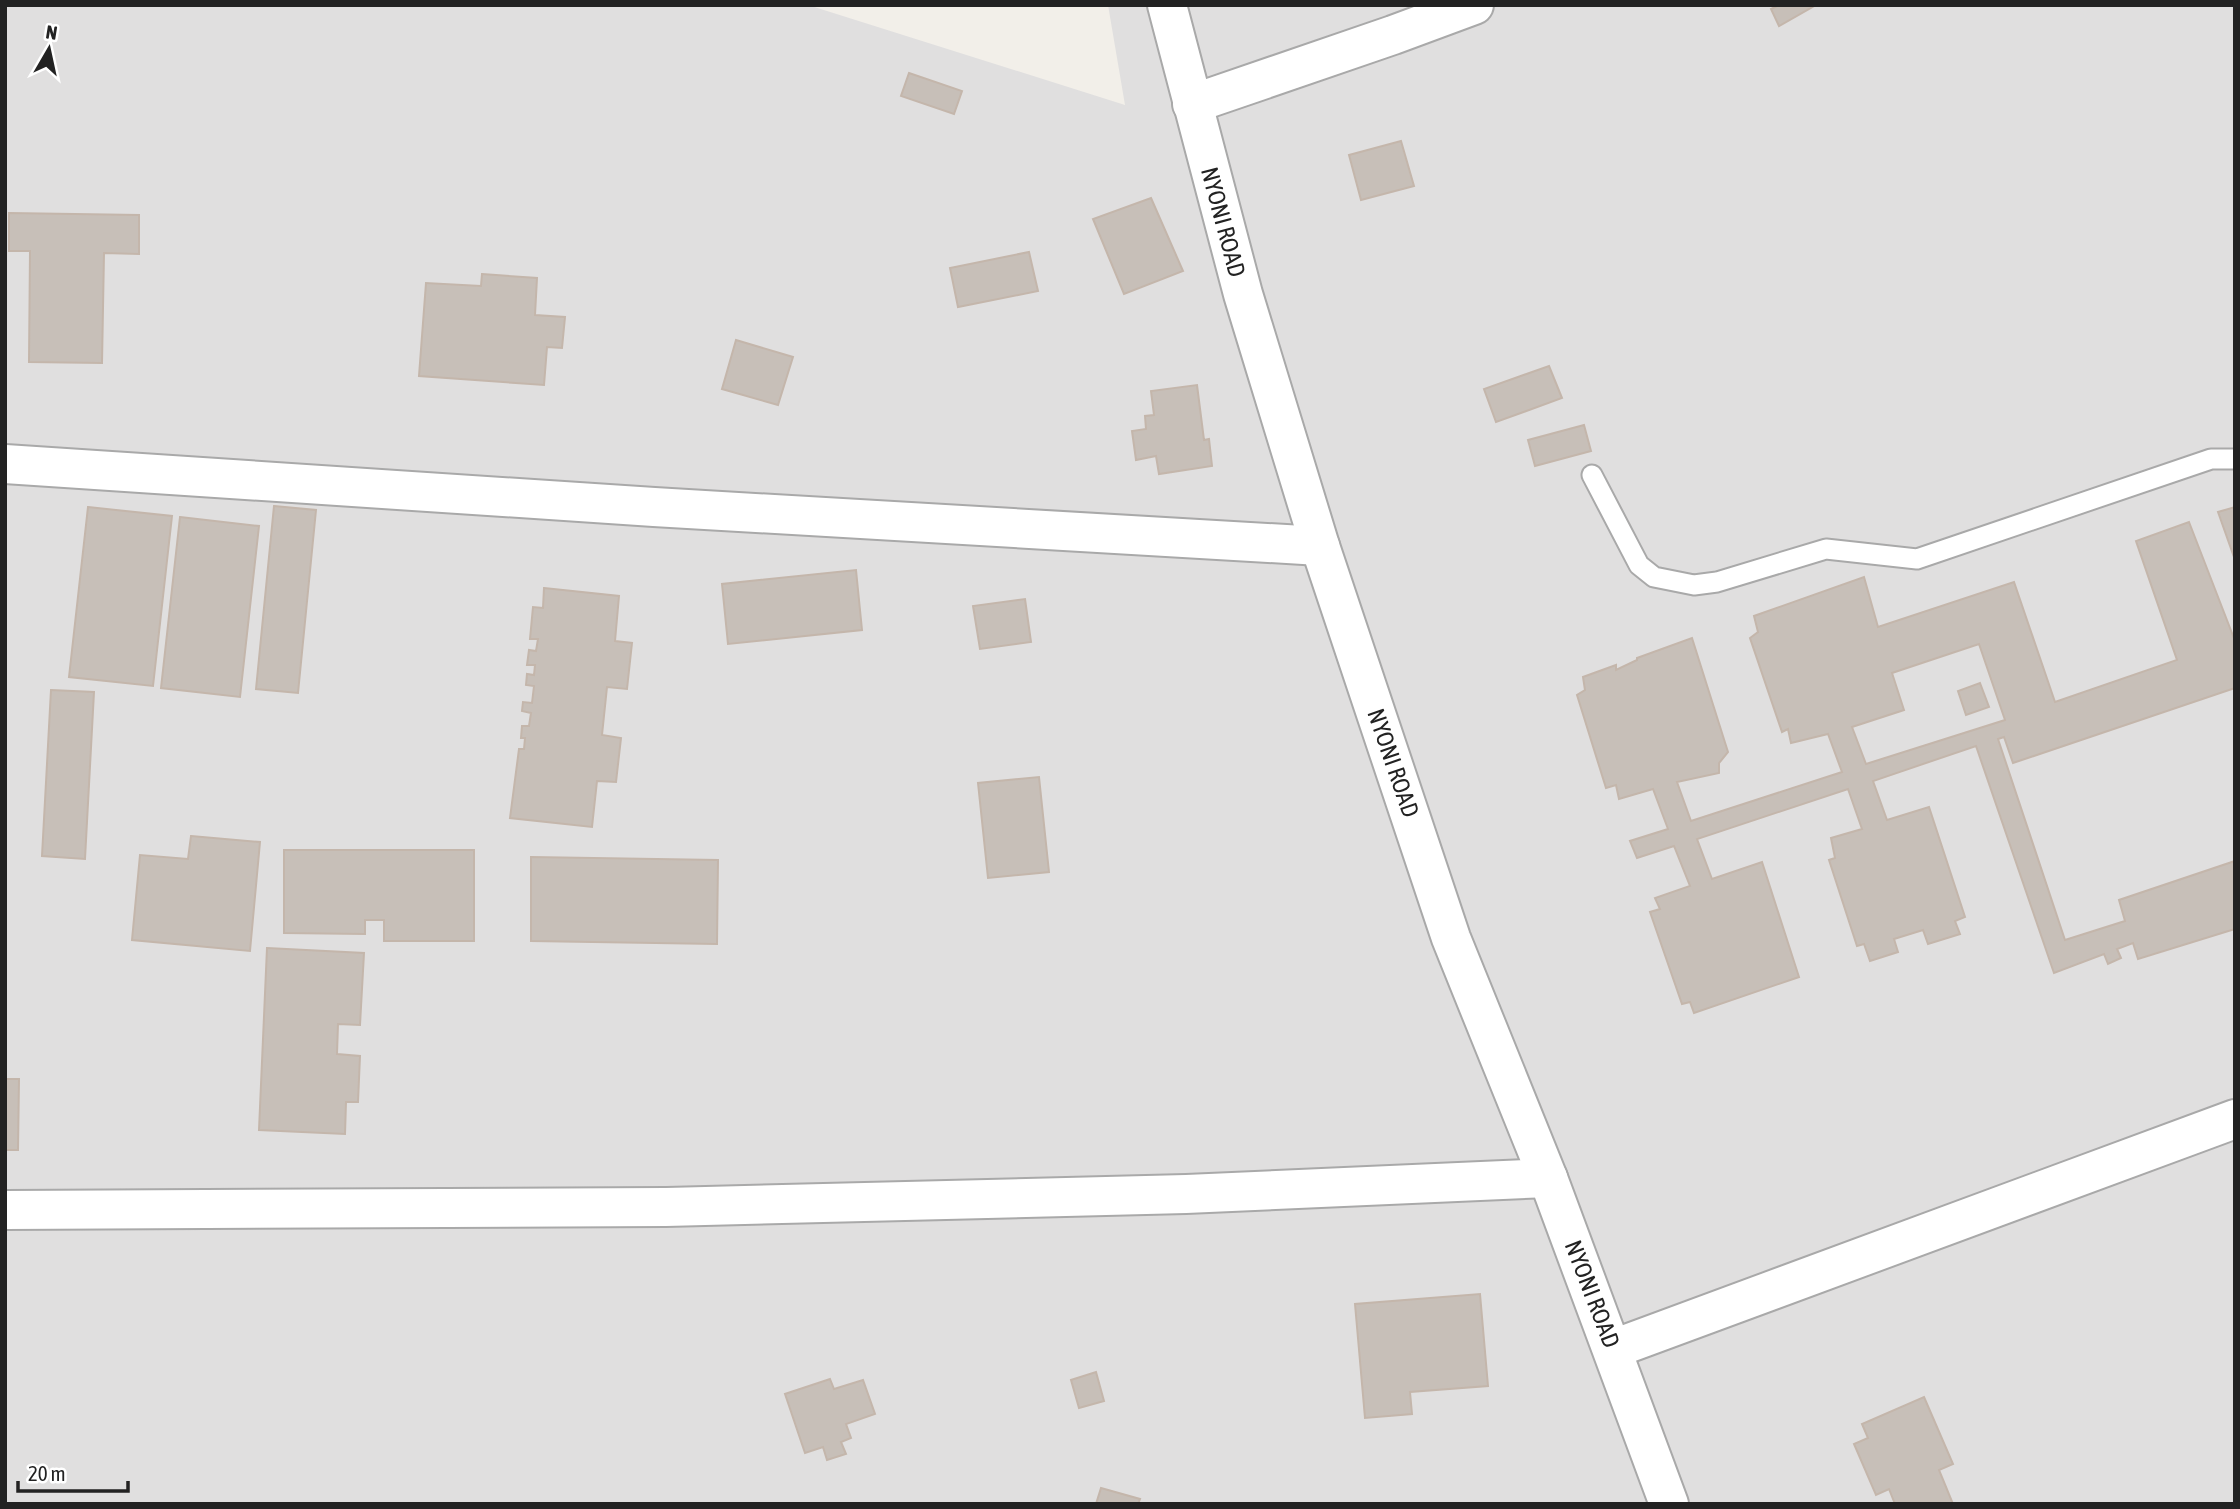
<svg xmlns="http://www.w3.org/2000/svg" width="2240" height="1509" viewBox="0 0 2240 1509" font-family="'Asap Condensed',sans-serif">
<rect width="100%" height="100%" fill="#f2efe9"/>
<!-- residential -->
<polygon fill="#e0dfdf" points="5,5 808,5 1125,105 1108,5 2235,5 2235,1504 5,1504"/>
<!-- building -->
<g fill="#c7bfb8" stroke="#c4b6ab" stroke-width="2" fill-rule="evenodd">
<polygon points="1779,5 1816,5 1779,26 1771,9"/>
<polygon points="909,73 962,91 954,114 901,96"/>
<polygon points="1401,141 1414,186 1361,200 1349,155"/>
<polygon points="1151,198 1183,271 1124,294 1093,219"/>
<polygon points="9,213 139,215 139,254 104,253 102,363 29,362 30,251 9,251"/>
<polygon points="1029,252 1038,291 958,307 950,268"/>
<polygon points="482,274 537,278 535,315 565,317 562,348 547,347 544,385 419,376 426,283 481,286"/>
<polygon points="736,340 793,357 778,405 722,389"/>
<polygon points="1549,366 1562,398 1496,422 1484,389"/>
<polygon points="1197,385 1204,440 1209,439 1212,466 1159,474 1156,456 1136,460 1132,431 1146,429 1145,416 1154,415 1151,391"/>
<polygon points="1584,425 1591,451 1535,466 1528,440"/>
<polygon points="274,506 316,510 298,693 256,689"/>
<polygon points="88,507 172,516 153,686 69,677"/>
<polygon points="2235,507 2235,560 2218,512"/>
<polygon points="180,517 259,526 240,697 161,688"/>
<path d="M2189,522L2235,641V688L2013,763L2004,737L1998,739L2065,940L2125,921L2119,900L2235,861V929L2138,959L2133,943L2117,949L2121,958L2108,964L2104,954L2054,973L1976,746L1873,781L1887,820L1929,807L1965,917L1955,921L1960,934L1928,944L1923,930L1894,939L1898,952L1870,961L1864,944L1857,946L1829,860L1835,858L1831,838L1862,829L1848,789L1697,839L1712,879L1762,862L1799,977L1694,1013L1690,1002L1682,1004L1650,912L1660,909L1655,898L1690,886L1674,846L1637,858L1630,841L1668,829L1653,789L1619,799L1616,785L1606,788L1577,695L1585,690L1583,677L1616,665V670L1637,660V658L1692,638L1728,752L1719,763V773L1677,782L1691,821L1842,772L1828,734L1791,743L1788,729L1782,732L1750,638L1758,632L1754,616L1864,577L1878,627L2014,582L2055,702L2177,660L2136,541ZM1979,644L2005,720L1866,764L1852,727L1904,710L1892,673Z"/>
<polygon points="856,570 862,630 728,644 722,584"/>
<polygon points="544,588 619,596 615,641 632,643 627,689 607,687 602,735 621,738 616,782 597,781 592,827 510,818 519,749 524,749 525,738 521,738 522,726 529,726 531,713 522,711 523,702 532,703 534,686 526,685 527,674 534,675 535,665 527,665 529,650 536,651 538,639 530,639 533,607 543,608"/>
<polygon points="1025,599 1031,642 980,649 973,606"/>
<polygon points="1980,683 1989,707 1966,715 1958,691"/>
<polygon points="51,690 94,692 85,859 42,856"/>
<polygon points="1039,777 1049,872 988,878 978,783"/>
<polygon points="191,836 260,842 250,951 132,940 140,855 188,859"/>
<polygon points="284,850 474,850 474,941 384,941 384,920 365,920 365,934 284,933"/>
<polygon points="531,857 718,860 717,944 531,941"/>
<polygon points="267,948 364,953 360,1025 338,1024 337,1054 360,1056 358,1102 346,1102 345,1134 259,1130"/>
<polygon points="5,1079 19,1079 18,1150 5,1150"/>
<polygon points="1480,1294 1488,1386 1410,1392 1412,1414 1365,1418 1355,1304"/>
<polygon points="1096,1372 1104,1401 1079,1408 1071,1380"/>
<polygon points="830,1379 834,1389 863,1380 875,1414 846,1424 851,1438 841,1442 846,1454 827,1460 823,1447 805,1453 785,1394"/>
<polygon points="1924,1397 1953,1464 1939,1470 1953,1504 1895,1504 1889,1489 1876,1495 1854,1444 1868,1438 1862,1424"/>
<polygon points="1101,1488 1140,1499 1138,1504 1096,1504"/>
</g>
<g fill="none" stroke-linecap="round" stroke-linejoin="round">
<defs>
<polyline id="service" points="1592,475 1639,565 1654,577 1694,585 1717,582 1826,549 1917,559 2211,459 2235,459"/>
<g id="minor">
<polyline points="1167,5 1243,294 1320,546 1451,938 1548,1178 1669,1504"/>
<polyline points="1192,104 1393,35 1474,5"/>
<polyline points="5,464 654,507 1320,546"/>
<polyline points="5,1210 666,1207 1186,1194 1548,1178"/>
<polyline points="1613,1349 2235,1119"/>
</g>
</defs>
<!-- service casing -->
<use href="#service" stroke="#a9a9a9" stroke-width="23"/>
<!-- minor casing -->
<use href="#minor" stroke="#a9a9a9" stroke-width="42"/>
<!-- service -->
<use href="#service" stroke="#fff" stroke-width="19"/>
<!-- minor -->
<use href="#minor" stroke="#fff" stroke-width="38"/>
</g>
<g text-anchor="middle" stroke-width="5" stroke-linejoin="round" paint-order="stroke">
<!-- street labels -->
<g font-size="24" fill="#222" stroke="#fff">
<text transform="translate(1223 222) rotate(75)" y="8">NYONI ROAD</text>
<text transform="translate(1393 763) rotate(71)" y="8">NYONI ROAD</text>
<text transform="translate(1592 1294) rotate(69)" y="8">NYONI ROAD</text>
</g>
</g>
<!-- border -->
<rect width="2240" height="1509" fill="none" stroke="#222222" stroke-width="14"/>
<!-- north arrow -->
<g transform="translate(49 49) rotate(9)" stroke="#ffffff" stroke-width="5" paint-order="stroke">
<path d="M0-5L12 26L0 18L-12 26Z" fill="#222222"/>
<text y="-10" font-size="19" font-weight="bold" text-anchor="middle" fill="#222222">N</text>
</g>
<!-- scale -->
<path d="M18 1481v10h110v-10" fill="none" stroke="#222222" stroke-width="3.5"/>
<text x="28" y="1481" font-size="21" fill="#222222" stroke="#ffffff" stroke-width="5" paint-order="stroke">20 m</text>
</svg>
